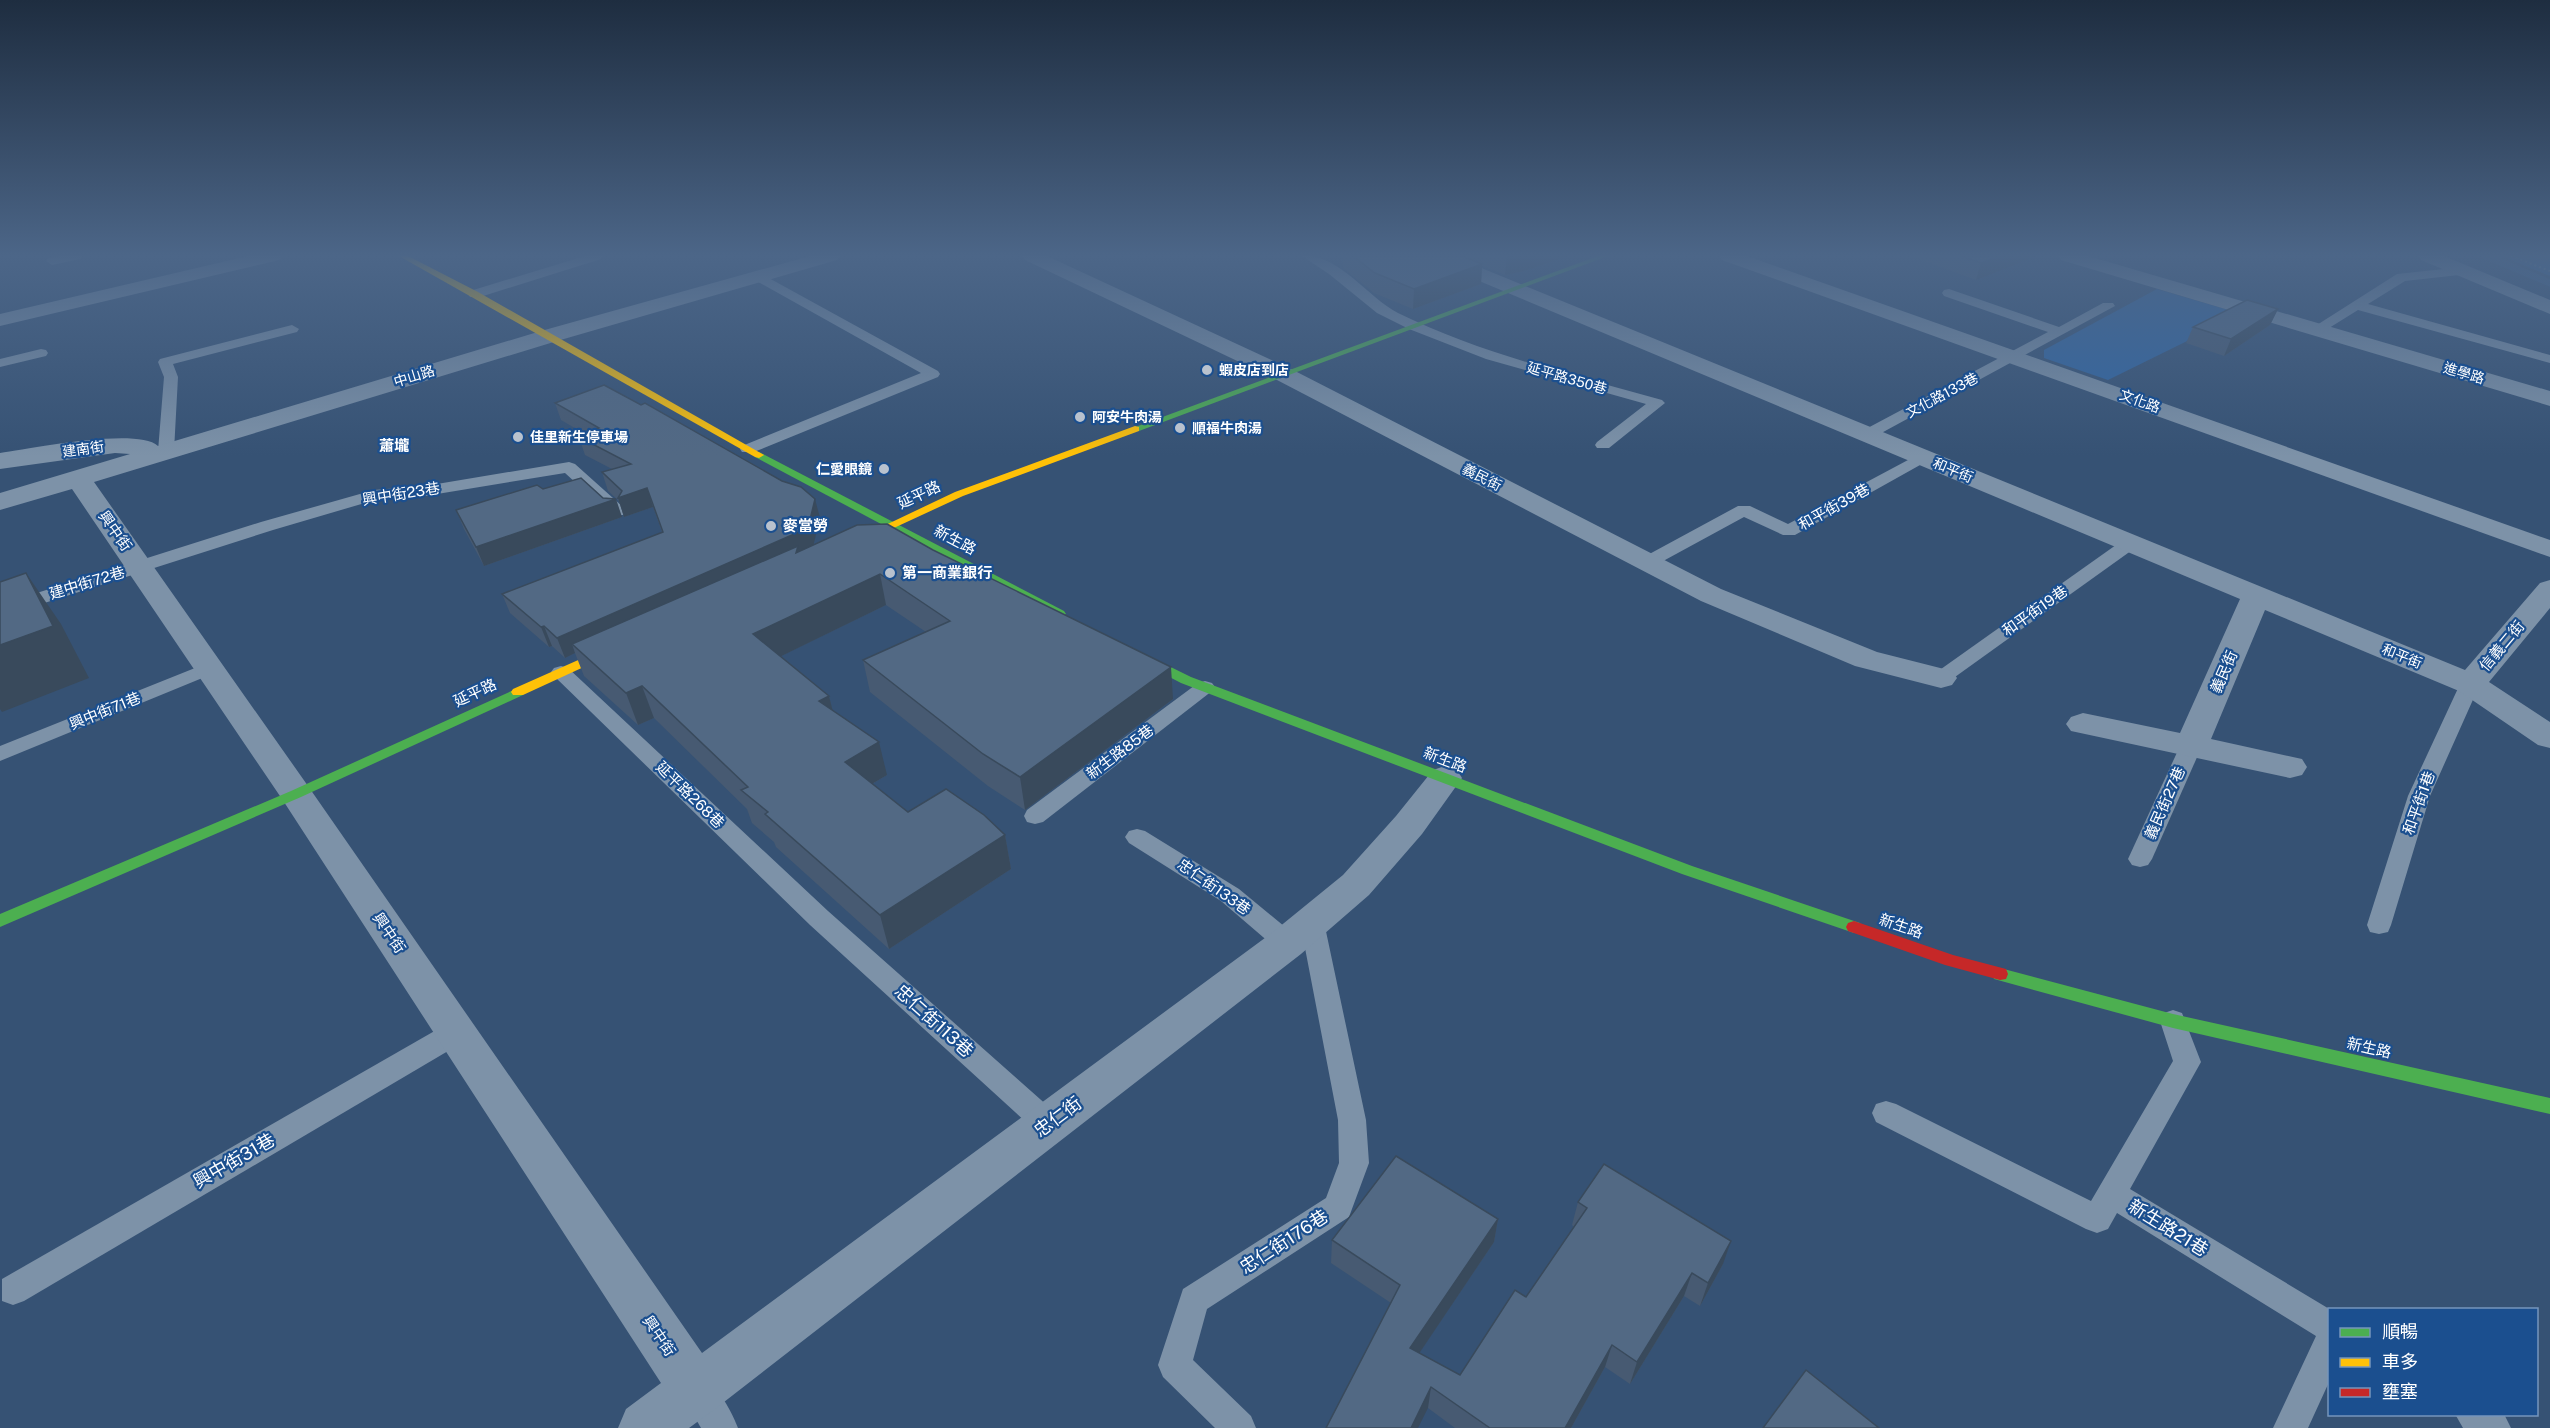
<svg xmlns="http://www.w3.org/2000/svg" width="2550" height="1428" viewBox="0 0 2550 1428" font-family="'Public Sans','Noto Sans TC',sans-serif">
<rect width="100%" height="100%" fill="#365274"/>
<!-- green -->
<g fill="#2f66a5">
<polygon points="2501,256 2550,256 2550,276"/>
<polygon points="2157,289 2242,314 2108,380 2044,358 2044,350"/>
</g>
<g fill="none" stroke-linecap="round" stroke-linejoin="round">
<!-- stream -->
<polyline stroke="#3b618d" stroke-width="7" points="2486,256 2550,283"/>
<!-- path -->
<polyline stroke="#7d92a8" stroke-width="2" stroke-dasharray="2 3" stroke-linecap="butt" points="2511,256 2550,271"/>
<!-- lane -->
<g fill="#7d92a8" fill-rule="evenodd">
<polygon points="60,256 82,256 80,259 52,265 46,261 48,258"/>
<polygon points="585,256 603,256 601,259 480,297 470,297 468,294 470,291"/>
<path d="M1302,256C1338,253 1367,297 1398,313C1481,354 1573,375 1662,400L1665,403L1609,448H1597L1595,445L1597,442L1646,404L1486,359L1409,329L1377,313L1329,274Z"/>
<polygon points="2463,267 2469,271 2468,274 2405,281 2368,304 2550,355 2550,363 2358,310 2321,333 2311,333 2309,330 2397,274"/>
<polygon points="758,272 938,371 940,374 938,377 754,452 742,452 740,449 742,446 921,373 753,279 752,276 753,273"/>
<polygon points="1949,289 2059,327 2103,303 2113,303 2115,306 1874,437 1862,437 1860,434 1862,431 2048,332 1944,296 1942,293 1944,290"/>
<polygon points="292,325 299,329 297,332 173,364 178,377 174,451 172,454 160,454 158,451 164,377 158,362 160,359"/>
<polygon points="41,349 46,350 48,353 46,356 0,367 0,359"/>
<polygon points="1923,452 1929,454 1931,457 1929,460 1795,535 1783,535 1744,517 1654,566 1642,566 1639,562 1642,558 1738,506 1750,506 1788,524"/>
<polygon points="569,462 575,464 623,507 626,511 623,515 611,515 565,473 425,496 375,500 273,530 35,606 0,620 0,607 21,598 261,522 374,490 425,486"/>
<polygon points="2129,539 2135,540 2138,544 2135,548 1948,682 1941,684 1934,682 1931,678 1934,674 2123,540"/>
<polygon points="210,662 217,664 220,668 217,672 0,761 0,746"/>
<polygon points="561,666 568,668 828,911 1058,1115 1062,1124 1058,1133 1048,1136 1038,1133 810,925 554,676 551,672 554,668"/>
<polygon points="2470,678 2477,680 2480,684 2430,796 2391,925 2388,932 2379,934 2370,932 2367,925 2408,796 2460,684 2463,680"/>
<polygon points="1205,681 1212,683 1215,687 1212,691 1043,822 1035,824 1027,822 1024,816 1027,810 1198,683"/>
<polygon points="2191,739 2199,741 2202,746 2152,859 2148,865 2140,867 2132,865 2128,859 2180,746 2183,741"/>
<polygon points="1137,829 1145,831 1239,889 1296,936 1300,943 1296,950 1287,953 1278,950 1221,901 1129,843 1125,837 1129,831"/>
<polygon points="1312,913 1321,915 1324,922 1366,1120 1369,1163 1349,1217 1207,1309 1193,1360 1251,1416 1256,1428 1215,1428 1163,1377 1158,1365 1183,1289 1326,1198 1339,1163 1338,1120 1300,922 1303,915"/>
<polygon points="2173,1010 2182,1013 2201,1062 2130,1189 2331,1310 2330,1380 2308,1428 2273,1428 2316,1336 2117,1213 2108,1229 2097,1233 2086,1229 1876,1122 1872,1113 1876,1104 1886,1101 1896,1104 2091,1201 2173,1061 2160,1021 2164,1013"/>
<polygon points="455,1022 465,1025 468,1033 465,1041 24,1301 13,1305 2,1301 2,1279 445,1025"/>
<path d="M696,1373C716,1382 730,1408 738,1428H701L679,1390L684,1378Z"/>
<polygon points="2455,1414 2504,1414 2511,1428 2463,1428"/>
</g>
<!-- street -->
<g fill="#7d92a8" fill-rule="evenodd">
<polygon points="248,256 282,256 279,260 0,326 0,314"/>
<path d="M810,256H840L837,260L557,341L94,482L308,786L702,1353L1273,932L1343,875L1396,816L1433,770L1445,766L1457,770L1462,778L1422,834L1369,895L1301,954L715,1409L689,1428H618L626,1409L661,1383L284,802L72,489L0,510V493L130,454L115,453L0,469V453C30,449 137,427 158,446L541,331Z"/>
<polygon points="1022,256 1047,256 1293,370 1721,589 1877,652 1952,671 1957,678 1952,685 1941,688 1855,666 1701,601 1277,380 1025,260"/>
<polygon points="1426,256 1452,256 2465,670 2540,583 2550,580 2550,608 2489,682 2550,722 2550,748 2538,745 2459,691 2265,610 2211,739 2302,759 2307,767 2302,775 2290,778 2071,731 2066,724 2071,717 2083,713 2180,733 2240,599 1429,260"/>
<polygon points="1719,256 1747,256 2550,540 2550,557 1722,260"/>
<polygon points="2058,256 2088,256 2550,391 2550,406 2061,260"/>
<polygon points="2418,256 2444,256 2550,300 2550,314 2421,260"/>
</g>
<!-- fast -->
<g fill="#4caf50" fill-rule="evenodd">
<polygon points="1598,256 1608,256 1139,431 1131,431 1130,429"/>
<polygon points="759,452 1064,611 1066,614 1060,618 1056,617 755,457 755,453"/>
<polygon points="1132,648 1191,677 1692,866 1860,923 1862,927 1860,931 1854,933 1682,874 1181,683 1127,655 1126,652"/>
<polygon points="518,688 525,692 523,695 301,797 0,927 0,914 291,791"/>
<polygon points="2000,968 2173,1014 2550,1098 2550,1114 2173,1028 1994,979 1992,974 1994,969"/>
</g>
<!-- slow -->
<g fill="#ffc107" fill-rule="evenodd">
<polygon points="399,256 408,256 478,292 764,455 759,458 755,457"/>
<polygon points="1135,426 1139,427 1139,431 963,496 883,533 879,534 873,531 955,492"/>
<polygon points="621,641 627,645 625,648 523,695 513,695 511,692 513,689"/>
</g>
<!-- jam -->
<polygon fill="#c62828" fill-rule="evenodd" points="1854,921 1953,955 2006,969 2008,974 2006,979 2000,980 1945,965 1848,931 1846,927 1848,923"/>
</g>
<!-- wall -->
<g fill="#475a72">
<polygon points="1343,256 1568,256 1524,271 1505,275 1482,266 1481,284 1413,309 1374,293 1343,268"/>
<polygon points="1914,256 2037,256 1976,280 1913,257"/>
<polygon points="2278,309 2270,325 2224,356 2186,343 2193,327"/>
<polygon points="555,403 820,518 813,545 1173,699 1025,810 988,786 870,692 863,660 926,632 886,605 781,656 829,696 832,710 887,775 872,784 908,812 1005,835 1011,869 889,949 776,847 774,842 752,823 747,809 654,718 638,725 584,676 575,653 565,658 552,646 549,647 510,613 502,594 662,532 653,507 624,517 619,501 608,491 602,472 612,469 585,455 579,437 585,434 561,420"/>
<polygon points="543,489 603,498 622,517 484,566 464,529 456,510"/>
<polygon points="1578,1202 1723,1264 1700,1306 1684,1296 1630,1384 1605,1367 1571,1428 1455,1428 1428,1408 1391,1303 1331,1263 1332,1240 1498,1219 1494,1242 1419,1353 1460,1375 1526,1297 1574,1227 1572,1225"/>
</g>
<!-- shaded-wall -->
<g fill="#394a5c">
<polygon points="1507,256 1568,256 1524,271 1505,275"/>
<polygon points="2000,256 2037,256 1976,280 1981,263"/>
<polygon points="1482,264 1481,284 1413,309 1414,289"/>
<polygon points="2278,309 2270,325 2224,356 2231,339"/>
<polygon points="647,488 653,507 624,517 618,498"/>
<polygon points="616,499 622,517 484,566 476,547"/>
<polygon points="815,499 820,518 813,547 572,644 575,653 565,658 557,638"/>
<polygon points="26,573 61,624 89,678 2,712 0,709 0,645"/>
<polygon points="880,574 886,605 763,665 753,634"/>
<polygon points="544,626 552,646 549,647 541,627"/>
<polygon points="1171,667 1173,699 1025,810 1020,777"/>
<polygon points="642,686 654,718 638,725 626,693"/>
<polygon points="829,696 837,728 819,701"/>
<polygon points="879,742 887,775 853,795 845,762"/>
<polygon points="1005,835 1011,869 889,949 880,915"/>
<polygon points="1498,1219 1494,1242 1408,1370 1410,1348"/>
<polygon points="1731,1241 1723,1264 1700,1306 1708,1283"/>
<polygon points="1692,1273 1684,1296 1630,1384 1637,1362"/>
<polygon points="1612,1345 1605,1367 1571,1428 1565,1428"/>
<polygon points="1431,1387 1428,1408 1418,1428 1411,1428"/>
</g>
<!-- building -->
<g fill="#526984" stroke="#394a5c" stroke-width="1.5">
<polygon points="1353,256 1462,256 1482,264 1414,289 1375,273"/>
<polygon points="1961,256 2000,256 1981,263"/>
<polygon points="2247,300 2278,309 2231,339 2193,327"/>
<polygon points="604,385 641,405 645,403 782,481 801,487 815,499 808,528 557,638 544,626 541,627 502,594 663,532 647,488 618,498 622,491 602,472 631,464 579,437 599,428 555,403"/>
<polygon points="581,478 603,498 616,499 476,547 456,510 537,485 543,489"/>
<polygon points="887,524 933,550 1171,667 1020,777 983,754 863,660 950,621 880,574 753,634 829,696 819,701 879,742 845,762 908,812 946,789 984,815 1005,835 880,915 765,814 768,812 741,790 748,787 642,686 626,693 572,644 798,546 796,553 857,525"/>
<polygon points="26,573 53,626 0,645 0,582"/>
<polygon points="1396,1156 1498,1219 1410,1348 1460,1375 1515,1290 1526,1297 1587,1208 1578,1202 1604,1164 1731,1241 1708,1283 1692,1273 1637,1362 1612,1345 1565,1428 1490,1428 1431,1387 1411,1428 1326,1428 1400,1285 1332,1240"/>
<polygon points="1806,1370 1879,1428 1763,1428"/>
</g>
<!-- sky -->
<linearGradient id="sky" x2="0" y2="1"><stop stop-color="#1e2d40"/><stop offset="0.56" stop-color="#4c6688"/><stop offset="1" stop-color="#4c6688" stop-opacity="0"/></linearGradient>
<rect width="2550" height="456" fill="url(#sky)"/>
<!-- markers -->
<g fill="#b9c2ce" stroke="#1b4f8f" stroke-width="2">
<circle cx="1207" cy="370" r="6"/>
<circle cx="1080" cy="417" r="6"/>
<circle cx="1180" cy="428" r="6"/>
<circle cx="518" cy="437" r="6"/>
<circle cx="884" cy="469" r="6"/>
<circle cx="771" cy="526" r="6"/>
<circle cx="890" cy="573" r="6"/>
</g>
<g text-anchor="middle" stroke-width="4.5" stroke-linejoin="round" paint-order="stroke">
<!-- far-poi labels -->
<g font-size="14" font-weight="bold" fill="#fff" stroke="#1b4f8f" text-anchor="start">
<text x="1219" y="375">蝦皮店到店</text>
<text x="1092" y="422">阿安牛肉湯</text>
<text x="1192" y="433">順福牛肉湯</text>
<text x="530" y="442">佳里新生停車場</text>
<text x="872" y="474" text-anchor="end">仁愛眼鏡</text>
</g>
<!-- far-street labels -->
<g font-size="14" fill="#fff" stroke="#1b4f8f">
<text transform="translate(2464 373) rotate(17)" y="5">進學路</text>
<text transform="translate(414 376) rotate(-17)" y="5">中山路</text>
<text transform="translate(1567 378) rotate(16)" y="5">延平路350巷</text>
<text transform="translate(1942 395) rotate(-28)" y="5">文化路133巷</text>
<text transform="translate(2140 401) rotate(20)" y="5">文化路</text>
<text transform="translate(83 449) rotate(-8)" y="5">建南街</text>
<text transform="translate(1953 470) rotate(23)" y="5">和平街</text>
<text transform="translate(1482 477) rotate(27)" y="5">義民街</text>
<text transform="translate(2402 656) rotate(22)" y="5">和平街</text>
</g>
<!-- far-quarter labels -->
<g font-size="15" font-weight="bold" fill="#fff" stroke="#1b4f8f">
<text x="394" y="451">蕭壠</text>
</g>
<!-- street labels -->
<g font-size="15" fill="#fff" stroke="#1b4f8f">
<text transform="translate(401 494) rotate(-9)" y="5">興中街23巷</text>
<text transform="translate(919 495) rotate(-25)" y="5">延平路</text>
<text transform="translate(1834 507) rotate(-29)" y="5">和平街39巷</text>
<text transform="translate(115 531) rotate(55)" y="5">興中街</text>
<text transform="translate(955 540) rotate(28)" y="5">新生路</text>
<text transform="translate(87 583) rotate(-17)" y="5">建中街72巷</text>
<text transform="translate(2035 611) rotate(-35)" y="5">和平街19巷</text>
<text transform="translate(2502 646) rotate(-50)" y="5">信義二街</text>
<text transform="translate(2224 672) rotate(-66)" y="5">義民街</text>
<text transform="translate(475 693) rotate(-25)" y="5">延平路</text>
<text transform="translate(105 711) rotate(-22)" y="5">興中街71巷</text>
<text transform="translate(1120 752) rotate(-37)" y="5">新生路85巷</text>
<text transform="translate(1445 760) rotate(21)" y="5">新生路</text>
<text transform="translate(690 795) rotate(44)" y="5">延平路268巷</text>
<text transform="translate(2165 803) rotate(-66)" y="5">義民街27巷</text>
<text transform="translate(2419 803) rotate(-70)" y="5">和平街1巷</text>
<text transform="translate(1214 887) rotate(35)" y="5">忠仁街133巷</text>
<text transform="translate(1901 926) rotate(19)" y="5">新生路</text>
<text transform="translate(389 933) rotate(56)" y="5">興中街</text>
<text transform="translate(2369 1048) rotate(13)" y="5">新生路</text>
<text transform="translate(659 1336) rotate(56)" y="5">興中街</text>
</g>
<!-- poi labels -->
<g font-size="15" font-weight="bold" fill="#fff" stroke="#1b4f8f" text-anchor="start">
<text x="783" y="531">麥當勞</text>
<text x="902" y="578">第一商業銀行</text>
</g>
<!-- near-street labels -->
<g font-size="18" fill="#fff" stroke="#1b4f8f">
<text transform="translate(934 1021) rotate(42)" y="6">忠仁街113巷</text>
<text transform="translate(1058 1117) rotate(-37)" y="6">忠仁街</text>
<text transform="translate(234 1161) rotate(-30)" y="6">興中街31巷</text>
<text transform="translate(2168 1228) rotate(32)" y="6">新生路21巷</text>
<text transform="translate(1284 1242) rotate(-33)" y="6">忠仁街176巷</text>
</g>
</g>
<!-- legend -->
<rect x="2328" y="1308" width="210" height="108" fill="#1b4f8f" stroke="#7695bc" stroke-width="1.5"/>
<rect x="2340" y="1328" width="30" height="9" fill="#4caf50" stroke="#7695bc" stroke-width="1.5"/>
<text x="2382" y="1338" font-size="18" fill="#ffffff">順暢</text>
<rect x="2340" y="1358" width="30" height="9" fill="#ffc107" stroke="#7695bc" stroke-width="1.5"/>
<text x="2382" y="1368" font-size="18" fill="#ffffff">車多</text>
<rect x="2340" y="1388" width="30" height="9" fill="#c62828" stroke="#7695bc" stroke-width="1.5"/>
<text x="2382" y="1398" font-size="18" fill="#ffffff">壅塞</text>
</svg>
